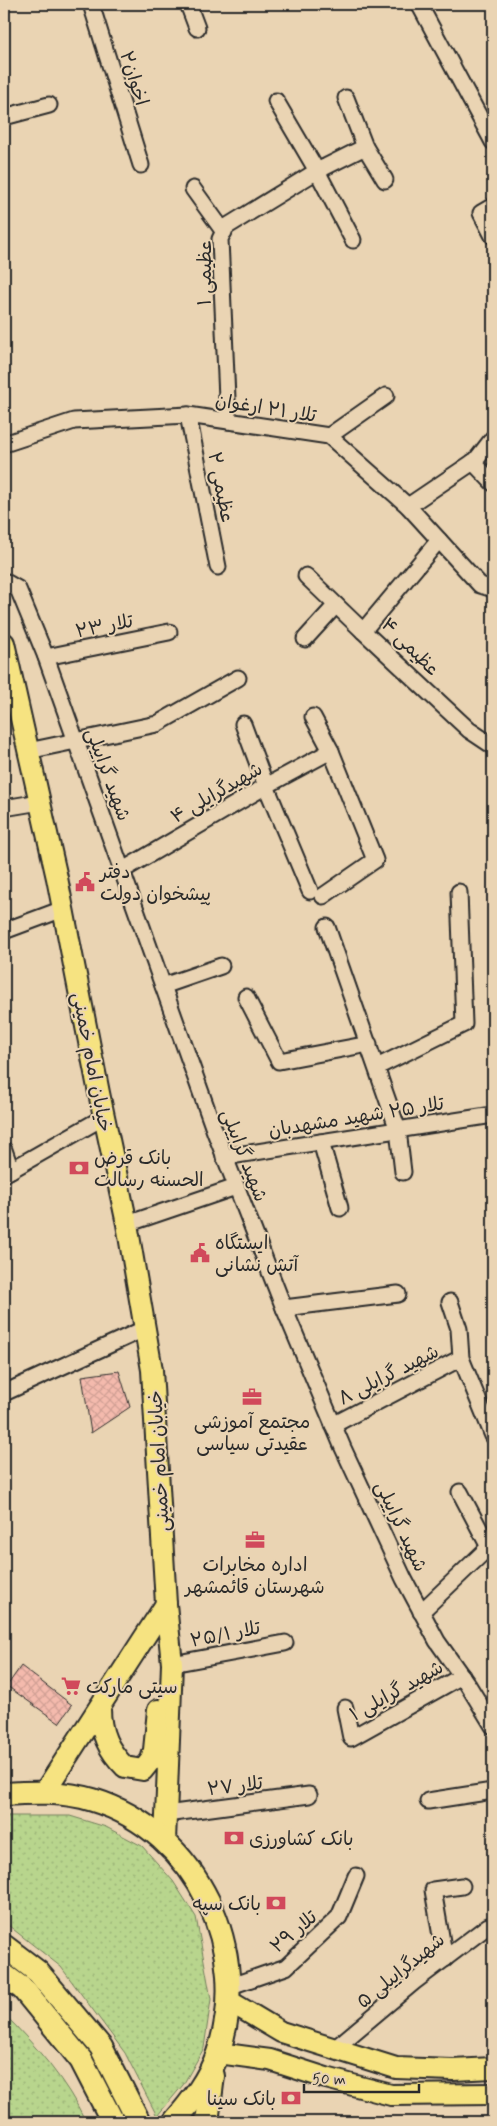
<svg xmlns="http://www.w3.org/2000/svg" width="497" height="2126" viewBox="0 0 497 2126" font-family="Mynerve,'Playpen Sans Arabic',sans-serif">
<defs>
<pattern id="grass-dots" width="8" height="8" patternUnits="userSpaceOnUse" patternTransform="scale(1.25)"><rect width="8" height="8" fill="#b8d58d"/><path d="M2 2h.1M6 6h.1" fill="none" stroke="#9eb77a" stroke-width="1.8" stroke-linecap="round"/></pattern>
<pattern id="building-cross-hatch" width="8" height="8" patternUnits="userSpaceOnUse" patternTransform="scale(1.25)"><rect width="8" height="8" fill="#f4baad"/><path d="M0 0l8 8M0 8l8-8" fill="none" stroke="#d1a095"/></pattern>
</defs>
<rect width="100%" height="100%" fill="#ead4b3"/>
<filter id="ink" filterUnits="userSpaceOnUse"><feTurbulence type="fractalNoise" baseFrequency=".02" numOctaves="2"/><feDisplacementMap in="SourceGraphic" scale="10" xChannelSelector="R" yChannelSelector="G"/><feConvolveMatrix kernelMatrix="1 2 1 2 8 2 1 2 1" color-interpolation-filters="sRGB"/></filter>
<g filter="url(#ink)">
<!-- grass -->
<g fill="url(#grass-dots)" stroke="#72805c">
<polygon points="4,1816 70,1816 106,1827 142,1846 173,1881 196,1917 211,1999 204,2048 183,2085 157,2116 125,2053 61,1967 4,1922"/>
<path d="M4,2014C36,2046 66,2080 86,2122H4Z"/>
</g>
<!-- building -->
<g fill="url(#building-cross-hatch)" stroke="#2b2b2b">
<polygon points="119,1371 130,1407 91,1433 82,1376"/>
<polygon points="21,1666 72,1705 59,1723 7,1686"/>
</g>
<g fill="none" stroke-linecap="round" stroke-linejoin="round">
<defs>
<g id="minor">
<polyline points="91,4 141,165"/>
<polyline points="188,4 197,28"/>
<polyline points="419,4 493,142"/>
<polyline points="346,98 365,147 385,180"/>
<polyline points="276,101 317,171 353,240"/>
<polyline points="4,117 49,105"/>
<polyline points="193,189 224,232"/>
<polyline points="493,206 481,213 493,236"/>
<polyline points="188,415 218,567"/>
<polyline points="228,421 220,239 226,227 317,171 365,147"/>
<polyline points="329,436 386,396"/>
<polyline points="4,444 74,421 188,415 329,436 408,506 480,585 493,589"/>
<polyline points="473,462 493,483"/>
<polyline points="408,506 476,460 493,438"/>
<polyline points="439,540 363,631 469,730 493,746"/>
<polyline points="306,576 363,631"/>
<polyline points="4,581 18,589 46,657 215,1132 284,1308 343,1448 404,1579 437,1641 468,1685 493,1726"/>
<polyline points="305,639 336,605"/>
<polyline points="46,657 169,632"/>
<polyline points="313,717 331,751 375,860 323,896"/>
<polyline points="243,724 266,786 310,891"/>
<polyline points="28,751 157,724 238,678"/>
<polyline points="4,808 40,802"/>
<polyline points="123,870 266,786 331,751"/>
<polyline points="327,927 398,1130 403,1172"/>
<polyline points="4,931 63,909"/>
<polyline points="163,986 221,966"/>
<polyline points="246,997 279,1061 369,1044"/>
<polyline points="377,1067 464,1024 459,892"/>
<polyline points="321,1142 340,1208"/>
<polyline points="4,1150 11,1170"/>
<polyline points="224,1157 493,1115"/>
<polyline points="4,1174 104,1117"/>
<polyline points="127,1224 236,1187"/>
<polyline points="450,1302 459,1329 461,1358 493,1436"/>
<polyline points="284,1308 398,1294"/>
<polyline points="4,1393 146,1328"/>
<polyline points="333,1425 461,1358"/>
<polyline points="421,1612 489,1547 460,1492"/>
<polyline points="172,1664 285,1643"/>
<polyline points="345,1708 351,1738 462,1676"/>
<polyline points="428,1801 493,1791"/>
<polyline points="166,1814 309,1795"/>
<polyline points="445,1959 433,1890 462,1886"/>
<polyline points="228,1987 286,1967 339,1917 356,1876"/>
<polyline points="333,2050 414,1982 488,1926 493,1925"/>
</g>
<g id="major">
<polyline points="4,643 57,878 99,1093 127,1224 152,1370 166,1604 172,1664 165,1841"/>
<path d="M100,1708C100,1733 108,1750 125,1767L143,1770L151,1760L154,1750L158,1710"/>
<polyline points="45,1791 166,1604"/>
<polyline points="229,2001 281,2032 396,2068 453,2070 493,2068"/>
<polyline points="218,2053 270,2060 326,2078 391,2095 493,2094"/>
</g>
<g id="highway">
<path d="M4,1794C34,1792 63,1791 93,1800C198,1832 253,1952 218,2053C209,2079 192,2101 174,2122"/>
<polyline points="4,1946 38,1972 101,2047 139,2122"/>
<polyline points="4,1975 23,1989 81,2060 113,2122"/>
<polyline points="207,2122 213,2076"/>
</g>
</defs>
<!-- minor casing -->
<use href="#minor" stroke="#2b2b2b" stroke-width="19"/>
<!-- major casing -->
<use href="#major" stroke="#2b2b2b" stroke-width="24"/>
<!-- highway casing -->
<use href="#highway" stroke="#2b2b2b" stroke-width="26"/>
<!-- minor -->
<use href="#minor" stroke="#ead4b3" stroke-width="15"/>
<!-- major -->
<use href="#major" stroke="#f6e381" stroke-width="20"/>
<!-- highway -->
<use href="#highway" stroke="#f6e381" stroke-width="22"/>
</g>
</g>
<!-- icons -->
<defs>
<symbol id="civic-bare" viewBox="-9 -9 18 18"><path d="M-.6-6.5H3V-4.5H.6V-3L4-1V1h2V6H-6V1h2V-1L-.6-3ZM-1.2 2.5V6h2.4V2.5Z" fill="#d1495b" stroke="#ead4b3" stroke-width="2.5" paint-order="stroke"/></symbol>
<symbol id="bank-bare" viewBox="-9 -9 18 18"><path d="M-6-4H6V4H-6ZM0-2.3a2.3 2.3 0 1 0 0 4.6a2.3 2.3 0 1 0 0-4.6Z" fill="#d1495b" stroke="#ead4b3" stroke-width="2.5" paint-order="stroke"/></symbol>
<symbol id="office-bare" viewBox="-9 -9 18 18"><path d="M-6-3h4V-5.5h4V-3h4V5H-6ZM-1-4.5V-3h2v-1.5ZM-6 0V1H6V0Z" fill="#d1495b" stroke="#ead4b3" stroke-width="2.5" paint-order="stroke"/></symbol>
<symbol id="supermarket-bare" viewBox="-9 -9 18 18"><path d="M-6-5.5h2.5l.6 2H6L4.5 2H-2.5L-4.4-4H-6ZM-1.5 3.2a1.3 1.3 0 1 0 .1 0ZM3 3.2a1.3 1.3 0 1 0 .1 0Z" fill="#d1495b" stroke="#ead4b3" stroke-width="2.5" paint-order="stroke"/></symbol>
</defs>
<g fill-rule="evenodd">
<use href="#civic-bare" x="71" y="868" width="28" height="28"/>
<use href="#bank-bare" x="65" y="1154" width="28" height="28"/>
<use href="#civic-bare" x="186" y="1239" width="28" height="28"/>
<use href="#office-bare" x="238" y="1383" width="28" height="28"/>
<use href="#office-bare" x="241" y="1526" width="28" height="28"/>
<use href="#supermarket-bare" x="57" y="1672" width="28" height="28"/>
<use href="#bank-bare" x="220" y="1824" width="28" height="28"/>
<use href="#bank-bare" x="262" y="1889" width="28" height="28"/>
<use href="#bank-bare" x="277" y="2084" width="28" height="28"/>
</g>
<g text-anchor="middle" stroke-width="4" stroke-linejoin="round" paint-order="stroke">
<!-- street labels -->
<g font-size="19" fill="#2b2b2b" stroke="#ead4b3">
<text transform="translate(135 78) rotate(73)" y="7">اخوان۲</text>
<text transform="translate(204 273) rotate(-90)" y="7">عظیمی ۱</text>
<text transform="translate(266 407) rotate(9)" y="7">تلار ۲۱ ارغوان</text>
<text transform="translate(222 487) rotate(79)" y="7">عظیمی ۲</text>
<text transform="translate(104 625) rotate(-11)" y="7">تلار ۲۳</text>
<text transform="translate(411 646) rotate(45)" y="7">عظیمی ۴</text>
<text transform="translate(109 774) rotate(70)" y="7">شهید گراییلی</text>
<text transform="translate(216 792) rotate(-30)" y="7">شهیدگرایلی ۴</text>
<text transform="translate(93 1062) rotate(79)" y="7">خیابان امام خمینی</text>
<text transform="translate(356 1116) rotate(-9)" y="7">تلار ۲۵ شهید مشهدبان</text>
<text transform="translate(245 1155) rotate(69)" y="7">شهید گراییلی</text>
<text transform="translate(388 1374) rotate(-27)" y="7">شهید گرایلی ۸</text>
<text transform="translate(158 1461) rotate(-93)" y="7">خیابان امام خمینی</text>
<text transform="translate(402 1526) rotate(65)" y="7">شهید گراییلی</text>
<text transform="translate(225 1633) rotate(-11)" y="7">تلار ۲۵/۱</text>
<text transform="translate(396 1690) rotate(-29)" y="7">شهید گرایلی ۱</text>
<text transform="translate(235 1785) rotate(-7)" y="7">تلار ۲۷</text>
<text transform="translate(293 1931) rotate(-40)" y="7">تلار ۲۹</text>
<text transform="translate(400 1970) rotate(-39)" y="7">شهیدگراییلی ۵</text>
</g>
<!-- poi labels -->
<g font-size="19" fill="#2b2b2b" stroke="#ead4b3" text-anchor="start">
<text x="100" y="878">دفتر<tspan x="100" dy="22">پیشخوان دولت</tspan></text>
<text x="94" y="1164">بانک قرض<tspan x="94" dy="22">الحسنه رسالت</tspan></text>
<text x="215" y="1249">ایستگاه<tspan x="215" dy="22">آتش نشانی</tspan></text>
<text x="252" y="1428" text-anchor="middle">مجتمع آموزشی<tspan x="252" dy="22">عقیدتی سیاسی</tspan></text>
<text x="255" y="1571" text-anchor="middle">اداره مخابرات<tspan x="255" dy="22">شهرستان قائمشهر</tspan></text>
<text x="86" y="1693">سیتی مارکت</text>
<text x="249" y="1845">بانک کشاورزی</text>
<text x="261" y="1910" text-anchor="end">بانک سپه</text>
<text x="276" y="2105" text-anchor="end">بانک سینا</text>
</g>
</g>
<!-- margin -->
<rect width="497" height="2126" fill="none" stroke="#ead4b3" stroke-width="20"/>
<rect x="10" y="10" width="477" height="2106" fill="none" stroke="#2b2b2b" stroke-width="2" filter="url(#ink)"/>
<!-- scale -->
<path d="M304 2084v8h115v-8" fill="none" stroke="#2b2b2b" stroke-width="2.5"/>
<text x="312" y="2084" font-size="15" fill="#2b2b2b" stroke="#ead4b3" stroke-width="4" paint-order="stroke">50 m</text>
</svg>
